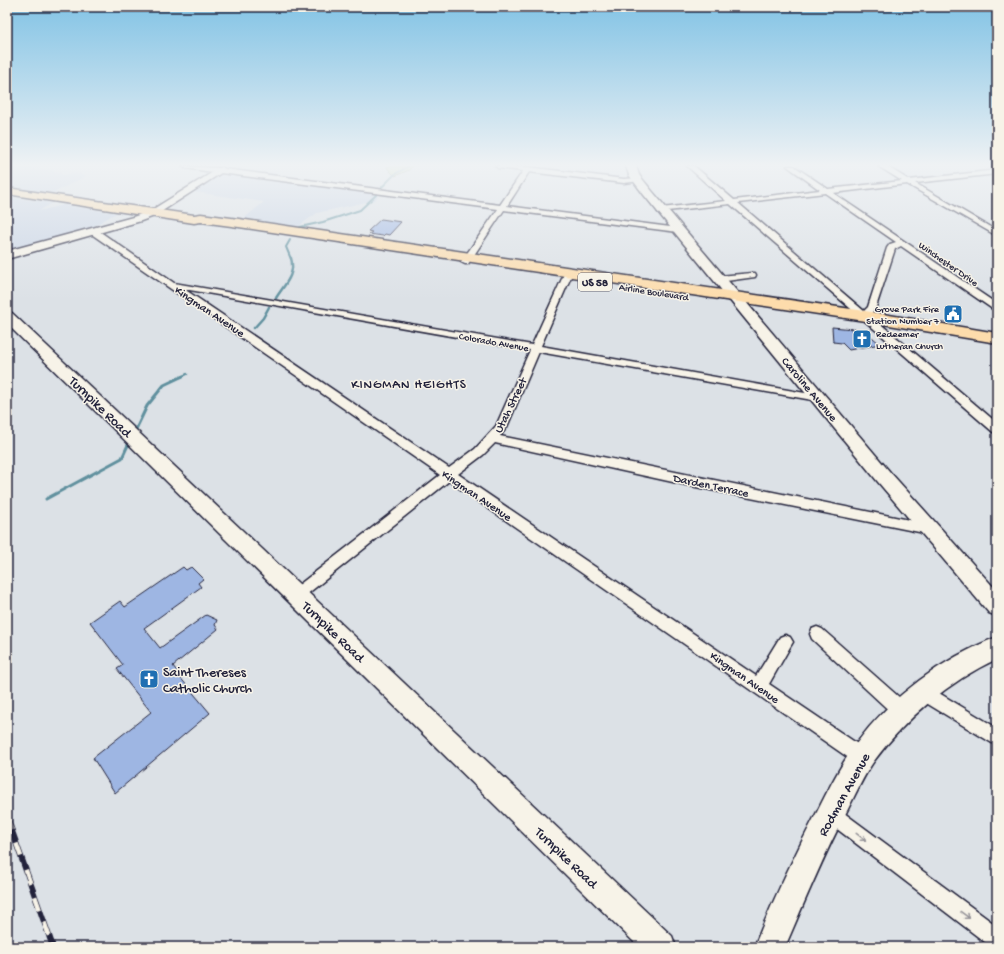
<svg xmlns="http://www.w3.org/2000/svg" width="1004" height="954" viewBox="0 0 1004 954" font-family="'Gochi Hand',sans-serif">
<rect width="100%" height="100%" fill="#dce1e6"/>
<filter id="ink" filterUnits="userSpaceOnUse"><feTurbulence type="fractalNoise" baseFrequency=".025" numOctaves="2"/><feDisplacementMap in="SourceGraphic" scale="8" xChannelSelector="R" yChannelSelector="G"/><feConvolveMatrix kernelMatrix="1 2 1 2 8 2 1 2 1" color-interpolation-filters="sRGB"/></filter>
<g filter="url(#ink)">
<!-- built -->
<g fill="#c9d4e5">
<polygon points="7,166 20,166 60,172 62,175 74,173 86,176 53,193 7,186"/>
<polygon points="221,174 379,195 375,200 317,213 296,228 242,220 264,202 194,192"/>
<polygon points="7,197 52,203 39,211 63,205 116,213 89,229 7,252"/>
</g>
<!-- green -->
<polygon fill="#c7dd92" stroke="#748066" points="387,166 413,166 409,170 395,176 388,169"/>
<g fill="none" stroke-linecap="round" stroke-linejoin="round">
<!-- stream-far2 -->
<g stroke="#60909e" stroke-width="2">
<polyline points="382,187 395,174 409,166"/>
<polyline points="300,227 323,222 360,210 376,195"/>
<polyline points="290,240 286,247 291,259"/>
</g>
<!-- stream-far1 -->
<g stroke="#60909e" stroke-width="2.5">
<path d="M276,298C284,285 296,275 291,258"/>
<polyline points="254,328 263,318 269,307"/>
<polyline points="181,377 187,374"/>
</g>
<!-- stream -->
<g stroke="#60909e" stroke-width="3">
<polyline points="136,429 147,406 164,385 183,376"/>
<polyline points="46,499 122,458 128,445"/>
</g>
</g>
<!-- building -->
<g fill="#9eb6e3" stroke="#22223b">
<polygon points="381,219 401,222 389,235 385,234 383,236 369,234 372,232 368,231"/>
<polygon points="832,327 864,330 880,344 849,350 842,343 833,342"/>
<polygon points="183,567 186,570 191,567 203,579 198,583 201,587 144,628 160,648 206,615 217,620 215,625 218,629 173,666 179,674 178,675 210,713 115,793 93,758 151,712 117,669 123,665 90,622 120,601 125,607"/>
</g>
<g fill="none" stroke-linecap="round" stroke-linejoin="round">
<defs>
<g id="street">
<polygon points="182,166 219,168 222,167 225,169 500,205 523,171 498,168 495,166 528,167 624,179 638,178 641,180 640,181 624,183 529,172 507,206 678,228 682,230 678,232 504,210 468,264 465,264 461,262 498,209 221,173 156,215 150,215 150,211 213,172 185,168"/>
<path d="M687,166H694L734,200L820,190L787,166H794L828,189L902,181L878,166H886L909,180L997,170V174L915,183L997,231V236L907,184L833,193L997,304V311L994,310L901,246L895,249L876,307L870,315L997,423V433L993,432L730,204L658,212L657,210L661,208L726,201ZM825,193L896,242L890,244L887,248L868,307L864,311L738,203Z"/>
<path d="M90,229H96L174,283L532,345L565,272L569,270L573,272L541,346L822,396L823,398L818,401L539,352L507,427L500,436L929,524L934,525L935,529L934,533L929,534L691,486L495,443L483,455L458,474L756,676L780,637L785,635L790,637L793,642L790,647L769,684L868,751L871,757L868,763L862,766L856,763L449,481L301,599L296,601L291,599L289,595L291,591L440,475L90,233ZM184,289L530,350L496,426L475,449L449,468Z"/>
<polygon points="752,273 755,273 756,275 755,277 719,282 715,279 719,276"/>
<polygon points="817,627 822,629 908,705 910,711 908,717 902,719 896,717 812,639 810,634 812,629"/>
<polygon points="924,684 997,728 997,746 918,698 916,692 918,686"/>
<polygon points="830,804 836,807 997,926 997,947 990,946 824,819 821,813 824,807"/>
</g>
<g id="secondary">
<polygon points="626,166 636,166 639,175 652,191 890,472 997,591 997,616 989,613 878,482 644,195 629,175"/>
<polygon points="153,210 157,211 158,213 157,215 141,221 7,259 7,251 133,217"/>
<polygon points="7,312 12,313 672,936 676,947 639,947 7,324"/>
<path d="M997,637V659C949,681 905,719 874,761C864,775 856,793 848,809C824,854 805,901 785,947H754C773,900 795,854 818,810C829,788 841,764 856,744C891,696 942,659 997,637Z"/>
</g>
<polygon id="primary" points="7,188 194,215 201,214 239,219 865,311 997,333 997,343 865,321 239,227 201,222 194,223 7,194"/>
</defs>
<!-- street casing -->
<use href="#street" stroke="#22223b" stroke-width="3"/>
<!-- secondary casing -->
<use href="#secondary" stroke="#22223b" stroke-width="3"/>
<!-- primary casing -->
<use href="#primary" stroke="#22223b" stroke-width="3"/>
<!-- street -->
<use href="#street" fill="#f7f3e8" fill-rule="evenodd"/>
<!-- secondary -->
<use href="#secondary" fill="#f7f3e8" fill-rule="evenodd"/>
<!-- primary -->
<use href="#primary" fill="#fddcac" fill-rule="evenodd"/>
<defs>
<polyline id="rail" points="7,817 53,947"/>
</defs>
<!-- rail casing -->
<use href="#rail" stroke="#22223b" stroke-width="6"/>
<!-- rail -->
<use href="#rail" stroke="#f7f3e8" stroke-width="4.5" stroke-dasharray="14" stroke-linecap="butt"/>
</g>
<!-- one-way arrows -->
<defs><path id="oneway-shaft" d="M-6 0H5M1.5-3L5.5 0L1.5 3" fill="none" stroke-width="1.6" stroke-linecap="round" stroke-linejoin="round"/></defs>
<g stroke="#97959a">
<use href="#oneway-shaft" transform="translate(861 837) rotate(37)"/>
<use href="#oneway-shaft" transform="translate(965 915) rotate(36)"/>
</g>
</g>
<!-- sky -->
<linearGradient id="sky" x2="0" y2="1"><stop stop-color="#82c3e5"/><stop offset="0.55" stop-color="#eff2f4"/><stop offset="1" stop-color="#eff2f4" stop-opacity="0"/></linearGradient>
<rect width="1004" height="300" fill="url(#sky)"/>
<!-- icons -->
<defs>
<symbol id="civic-square" viewBox="-11 -11 22 22"><rect x="-9" y="-9" width="18" height="18" rx="4" fill="#1f6fb2" stroke="#f7f3e8"/><path d="M-.6-6.5H3V-4.5H.6V-3L4-1V1h2V6H-6V1h2V-1L-.6-3ZM-1.2 2.5V6h2.4V2.5Z" fill="#fff"/></symbol>
<symbol id="church-square" viewBox="-11 -11 22 22"><rect x="-9" y="-9" width="18" height="18" rx="4" fill="#1f6fb2" stroke="#f7f3e8"/><path d="M-1.2-6h2.4v3.5h3.3v2.4h-3.3V6h-2.4V-.1h-3.3v-2.4h3.3Z" fill="#fff"/></symbol>
</defs>
<g fill-rule="evenodd">
<use href="#civic-square" x="942" y="303" width="22" height="22"/>
<use href="#church-square" x="851" y="328" width="22" height="22"/>
<use href="#church-square" x="138" y="668" width="22" height="22"/>
</g>
<g text-anchor="middle" stroke-width="3" stroke-linejoin="round" paint-order="stroke">
<!-- far-street labels -->
<g font-size="10" fill="#22223b" stroke="#f7f3e8">
<text transform="translate(949 263) rotate(35)" y="4">Winchester Drive</text>
<text transform="translate(654 291) rotate(9)" y="4">Airline Boulevard</text>
<text transform="translate(494 341) rotate(10)" y="4">Colorado Avenue</text>
</g>
<!-- far-poi labels -->
<g font-size="10" fill="#22223b" stroke="#f7f3e8" text-anchor="end">
<text x="939" y="312">Grove Park Fire<tspan x="939" dy="12">Station Number 7</tspan></text>
<text x="876" y="337" text-anchor="start">Redeemer<tspan x="876" dy="12">Lutheran Church</tspan></text>
</g>
<!-- shield labels -->
<rect fill="#f7f3e8" stroke="#62616f" stroke-width="1" x="578" y="273" width="34" height="18" rx="3"/>
<g font-size="11" font-weight="bold" fill="#22223b">
<text x="595" y="286">US 58</text>
</g>
<!-- street labels -->
<g font-size="12" fill="#22223b" stroke="#f7f3e8">
<text transform="translate(210 311) rotate(34)" y="4">Kingman Avenue</text>
<text transform="translate(810 389) rotate(50)" y="4">Caroline Avenue</text>
<text transform="translate(510 405) rotate(-64)" y="4">Utah Street</text>
<text transform="translate(711 485) rotate(12)" y="4">Darden Terrace</text>
<text transform="translate(477 495) rotate(34)" y="4">Kingman Avenue</text>
<text transform="translate(745 677) rotate(35)" y="4">Kingman Avenue</text>
</g>
<!-- neighbourhood labels -->
<g font-size="13" letter-spacing="1" fill="#22223b" stroke="#f7f3e8">
<text x="409" y="388">KINGMAN HEIGHTS</text>
</g>
<!-- near-street labels -->
<g font-size="14" fill="#22223b" stroke="#f7f3e8">
<text transform="translate(101 406) rotate(44)" y="5">Turnpike Road</text>
<text transform="translate(334 631) rotate(44)" y="5">Turnpike Road</text>
<text transform="translate(843 794) rotate(-61)" y="5">Rodman Avenue</text>
<text transform="translate(567 857) rotate(44)" y="5">Turnpike Road</text>
</g>
<!-- near-poi labels -->
<g font-size="14" fill="#22223b" stroke="#f7f3e8" text-anchor="start">
<text x="163" y="676">Saint Thereses<tspan x="163" dy="16">Catholic Church</tspan></text>
</g>
</g>
<!-- margin -->
<rect width="1004" height="954" fill="none" stroke="#f7f3e8" stroke-width="24"/>
<rect x="12" y="12" width="980" height="930" fill="none" stroke="#22223b" stroke-width="1.5" filter="url(#ink)"/>
</svg>
